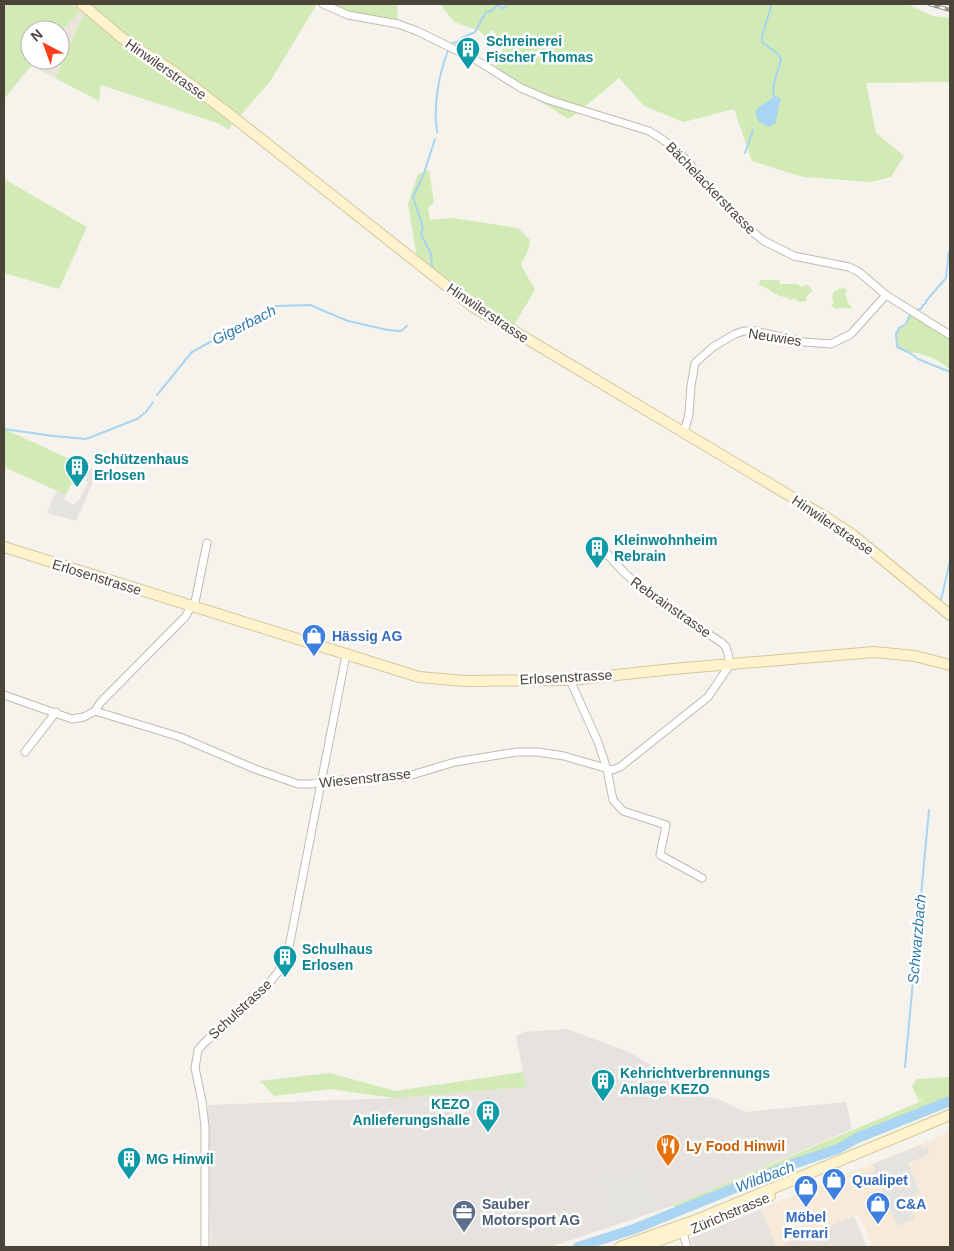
<svg xmlns="http://www.w3.org/2000/svg" width="954" height="1251" viewBox="0 0 954 1251" font-family="Helvetica,sans-serif">
<rect width="100%" height="100%" fill="#f6f3ec"/>
<!-- residential -->
<polygon fill="#eae5da" points="84,5 84,12 55,78 31,66 36,60 60,60 60,33"/>
<!-- commercial -->
<polygon fill="#f7ead8" points="950,1132 950,1247 873,1247 859,1214 777,1247 761,1209"/>
<!-- industrial -->
<g fill="#e6e2dd">
<polygon points="567,1029 629,1052 656,1068 678,1092 718,1099 745,1112 846,1102 852,1129 672,1206 550,1247 211,1247 208,1105 394,1098 526,1087 516,1036 524,1032"/>
<polygon points="761,1209 777,1247 693,1247 691,1238"/>
<polygon points="854,1216 867,1247 777,1247"/>
</g>
<!-- green -->
<g fill="#d2eab5">
<polygon points="4,4 317,4 271,80 228,130 220,124 101,85 99,101 55,78 84,13 84,6 60,33 60,30 30,30 30,60 36,60 4,99"/>
<polygon points="323,4 397,4 398,24 348,15"/>
<polygon points="440,4 907,4 933,16 950,18 950,86 949,82 866,83 876,133 904,156 891,177 871,182 803,177 752,161 734,109 684,122 644,106 619,78 576,114 568,119 493,71 504,46 493,30 485,36 480,31 454,22"/>
<polygon points="429,170 434,202 428,208 430,220 453,218 518,228 530,240 529,248 521,265 535,290 514,325 485,308 417,259 408,204 418,174"/>
<polygon points="4,179 87,227 59,289 4,273"/>
<polygon points="760,280 779,280 780,284 797,284 802,287 806,284 813,290 806,297 807,301 799,302 794,298 790,300 785,297 779,296 765,287 759,285"/>
<polygon points="844,287 847,291 845,294 849,305 852,306 851,309 844,308 836,309 831,305 834,303 832,299 833,292"/>
<path d="M910,314L950,335V370C942,362 932,357 921,354C912,352 905,352 897,347L896,334L899,328L906,324Z"/>
<polygon points="4,429 81,464 66,495 4,467"/>
<polygon points="523,1072 526,1087 394,1098 330,1089 274,1096 260,1081 330,1073 395,1091"/>
<polygon points="950,1077 950,1106 694,1210 672,1206 917,1103 924,1097 918,1100 912,1086 917,1079"/>
</g>
<!-- parking -->
<g fill="#e5e3e0">
<polygon points="91,468 98,471 76,521 47,513 56,491 66,495 64,500 74,505 77,500 79,500 88,482 85,481"/>
<polygon points="921,1145 923,1149 927,1147 930,1154 908,1163 920,1193 907,1199 915,1219 897,1226 876,1175 852,1184 851,1180 875,1170 873,1164"/>
<polygon points="645,1165 659,1207 613,1223 599,1179"/>
<polygon points="514,1181 517,1190 524,1188 525,1192 500,1200 497,1186"/>
</g>
<!-- water -->
<polygon fill="#a9d4f2" points="776,96 781,99 775,124 768,127 758,121 755,112 759,107"/>
<g fill="none" stroke-linecap="round" stroke-linejoin="round">
<!-- stream -->
<g stroke="#a9d4f2" stroke-width="2">
<path d="M771,4C770,17 761,30 762,42L779,55L781,60C778,72 771,85 774,97"/>
<polyline points="453,43 460,41 462,38 475,32 486,12 492,11 496,6 499,6 503,9 508,4"/>
<path d="M437,132C433,105 439,73 449,48"/>
<polyline points="745,153 753,130"/>
<polyline points="432,266 431,254 421,234 423,227 413,197 424,173 435,139"/>
<polyline points="916,310 921,309 923,305 926,303 926,301 946,278 949,251 950,252"/>
<polyline points="910,314 906,324 899,328 896,334 897,347 910,353 918,359 950,372"/>
<polyline points="157,395 192,352 276,306 310,305 348,321 388,330 401,331 407,326"/>
<polyline points="4,429 53,436 86,439 137,419 146,412 153,402"/>
<polyline points="941,600 950,561"/>
<polyline points="905,1067 929,810"/>
</g>
<!-- river -->
<polyline stroke="#a9d4f2" stroke-width="10" points="578,1247 634,1229 796,1163 838,1149 857,1138 950,1101"/>
<defs>
<g id="street">
<polyline points="323,4 348,15 398,24 417,31 476,60 521,88 549,100 649,131 662,139 679,152 740,222 764,241 794,256 849,267 859,272 886,295 950,335"/>
<polyline points="684,433 689,414 691,386 695,363 713,347 735,334 744,331 755,331 804,342 831,344 851,334 886,295"/>
<polyline points="194,607 207,543"/>
<polyline points="570,680 598,742 607,769 613,800 623,811 666,825 660,855 702,878"/>
<path d="M4,695L72,719L84,717L95,711L180,737L255,769L298,784H312L323,781L405,777L455,762L517,752H538L564,756L612,770L620,767L708,697L729,666V658L726,647L721,642C680,616 635,590 605,551"/>
<polyline points="95,711 100,703 186,616 191,606"/>
<polyline points="25,752 56,712"/>
<polyline points="683,1233 687,1247"/>
<polyline points="205,1247 205,1127 202,1101 195,1068 198,1050 204,1043 261,993 278,972 288,952 346,655"/>
</g>
<g id="secondary">
<polyline points="82,4 122,38 174,72 237,120 472,306 827,518 853,535 950,615"/>
<polyline points="4,547 419,677 464,681 570,680 673,669 874,652 915,656 950,665"/>
<polyline points="620,1247 696,1220 950,1115"/>
<polyline points="642,1247 714,1220 770,1196"/>
</g>
</defs>
<!-- street casing -->
<use href="#street" stroke="#c2bbae" stroke-width="9"/>
<!-- secondary casing -->
<use href="#secondary" stroke="#d6c79b" stroke-width="12"/>
<!-- street -->
<use href="#street" stroke="#fff" stroke-width="7"/>
<!-- secondary -->
<use href="#secondary" stroke="#fff3cd" stroke-width="10"/>
<defs>
<polyline id="rail" points="929,4 950,10"/>
</defs>
<!-- rail casing -->
<use href="#rail" stroke="#9a9a9a" stroke-width="4"/>
<!-- rail -->
<use href="#rail" stroke="#fff" stroke-width="2" stroke-dasharray="5.5" stroke-linecap="butt"/>
</g>
<!-- icons -->
<defs>
<symbol id="building-pin" viewBox="-11 -11 22 30"><path d="M0 17L-7.5 6A9.5 9.5 0 1 1 7.5 6Z" fill="#0f9aa8" stroke="#fff"/><path d="M-4-6H4V6H1V3H-1V6H-4ZM-2.5-4.3h1.7v1.8h-1.7ZM.8-4.3h1.7v1.8H.8ZM-2.5-1h1.7V.8h-1.7ZM.8-1h1.7V.8H.8Z" fill="#fff"/></symbol>
<symbol id="shop-pin" viewBox="-11 -11 22 30"><path d="M0 17L-7.5 6A9.5 9.5 0 1 1 7.5 6Z" fill="#3f7fe0" stroke="#fff"/><path d="M-5-2.5h2.3a2.7 3.5 0 0 1 5.4 0H5L5.5 6h-11ZM-1.5-2.5h3a1.5 2.3 0 0 0-3 0Z" fill="#fff"/></symbol>
<symbol id="restaurant-pin" viewBox="-11 -11 22 30"><path d="M0 17L-7.5 6A9.5 9.5 0 1 1 7.5 6Z" fill="#e8710a" stroke="#fff"/><path d="M-5-6h1v4h1v-4h1v4h1v-4h1v5L-1.5 .5V6h-2V.5L-5-1ZM5-6V6H3V1.5H1.5Q1.5-4 5-6Z" fill="#fff"/></symbol>
<symbol id="office-pin" viewBox="-11 -11 22 30"><path d="M0 17L-7.5 6A9.5 9.5 0 1 1 7.5 6Z" fill="#5c6f8a" stroke="#fff"/><path d="M-6-3h4V-5.5h4V-3h4V5H-6ZM-1-4.5V-3h2v-1.5ZM-6 0V1H6V0Z" fill="#fff"/></symbol>
</defs>
<g fill-rule="evenodd">
<use href="#building-pin" x="454" y="35" width="28" height="38"/>
<use href="#building-pin" x="63" y="453" width="28" height="38"/>
<use href="#building-pin" x="583" y="534" width="28" height="38"/>
<use href="#shop-pin" x="300" y="622" width="28" height="38"/>
<use href="#building-pin" x="271" y="943" width="28" height="38"/>
<use href="#building-pin" x="589" y="1067" width="28" height="38"/>
<use href="#building-pin" x="474" y="1098" width="28" height="38"/>
<use href="#restaurant-pin" x="654" y="1132" width="28" height="38"/>
<use href="#building-pin" x="115" y="1145" width="28" height="38"/>
<use href="#shop-pin" x="820" y="1166" width="28" height="38"/>
<use href="#shop-pin" x="792" y="1173" width="28" height="38"/>
<use href="#shop-pin" x="864" y="1190" width="28" height="38"/>
<use href="#office-pin" x="450" y="1198" width="28" height="38"/>
</g>
<g text-anchor="middle" stroke-width="5" stroke-linejoin="round" paint-order="stroke">
<!-- culture labels -->
<g font-size="14" font-weight="bold" fill="#0d838f" stroke="#fff" text-anchor="start">
<text x="486" y="46">Schreinerei<tspan x="486" dy="16">Fischer Thomas</tspan></text>
<text x="94" y="464">Schützenhaus<tspan x="94" dy="16">Erlosen</tspan></text>
<text x="614" y="545">Kleinwohnheim<tspan x="614" dy="16">Rebrain</tspan></text>
<text x="302" y="954">Schulhaus<tspan x="302" dy="16">Erlosen</tspan></text>
<text x="620" y="1078">Kehrichtverbrennungs<tspan x="620" dy="16">Anlage KEZO</tspan></text>
<text x="470" y="1109" text-anchor="end">KEZO<tspan x="470" dy="16">Anlieferungshalle</tspan></text>
<text x="146" y="1164">MG Hinwil</text>
</g>
<!-- street labels -->
<g font-size="14" fill="#4b4439" stroke="#fff">
<text transform="translate(166 69) rotate(35)" y="5">Hinwilerstrasse</text>
<text transform="translate(711 188) rotate(46)" y="5">Bächelackerstrasse</text>
<text transform="translate(488 313) rotate(34)" y="5">Hinwilerstrasse</text>
<text transform="translate(775 337) rotate(9)" y="5">Neuwies</text>
<text transform="translate(833 525) rotate(34)" y="5">Hinwilerstrasse</text>
<text transform="translate(97 577) rotate(17)" y="5">Erlosenstrasse</text>
<text transform="translate(671 607) rotate(35)" y="5">Rebrainstrasse</text>
<text transform="translate(566 677) rotate(-3)" y="5">Erlosenstrasse</text>
<text transform="translate(365 778) rotate(-6)" y="5">Wiesenstrasse</text>
<text transform="translate(240 1009) rotate(-43)" y="5">Schulstrasse</text>
<text transform="translate(730 1213) rotate(-23)" y="5">Zürichstrasse</text>
</g>
<!-- shop labels -->
<g font-size="14" font-weight="bold" fill="#366cbe" stroke="#fff" text-anchor="start">
<text x="332" y="641">Hässig AG</text>
<text x="852" y="1185">Qualipet</text>
<text x="896" y="1209">C&amp;A</text>
<text x="806" y="1222" text-anchor="middle">Möbel<tspan x="806" dy="16">Ferrari</tspan></text>
</g>
<!-- food labels -->
<g font-size="14" font-weight="bold" fill="#c56008" stroke="#fff" text-anchor="start">
<text x="686" y="1151">Ly Food Hinwil</text>
</g>
<!-- service labels -->
<g font-size="14" font-weight="bold" fill="#4e5e75" stroke="#fff" text-anchor="start">
<text x="482" y="1209">Sauber<tspan x="482" dy="16">Motorsport AG</tspan></text>
</g>
<!-- water labels -->
<g font-size="15" font-style="italic" fill="#2e7ab2" stroke="#fff">
<text transform="translate(244 325) rotate(-27)" y="5">Gigerbach</text>
<text transform="translate(917 939) rotate(-85)" y="5">Schwarzbach</text>
<text transform="translate(765 1177) rotate(-21)" y="5">Wildbach</text>
</g>
</g>
<!-- border -->
<rect width="954" height="1251" fill="none" stroke="#4b4439" stroke-width="10"/>
<!-- north arrow -->
<g transform="translate(45 45) rotate(319)"><circle r="24" fill="#ffffff" stroke="#b7b4b0"/>
<path d="M0-4L9 19L0 12L-9 19Z" fill="#fc3f1d"/>
<text y="-8" font-size="14" font-weight="bold" text-anchor="middle" fill="#4b4439">N</text>
</g>
</svg>
